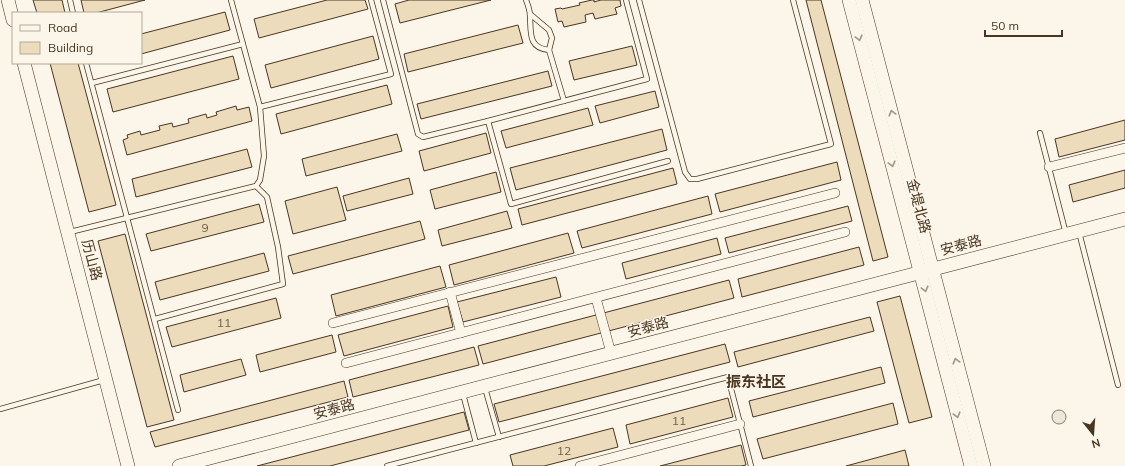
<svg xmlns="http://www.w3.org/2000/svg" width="1125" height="466" viewBox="0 0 1125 466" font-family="Mulish,'Noto Sans SC',sans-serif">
<rect width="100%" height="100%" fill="#fbf6e9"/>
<!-- green -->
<circle fill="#ede6d9" stroke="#887966" cx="1059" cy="417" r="7"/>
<!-- building -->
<g fill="#ecdcbc" stroke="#4a3520">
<polygon points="33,0 62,0 65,13 37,13"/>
<polygon points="81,0 145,0 96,13 84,13"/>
<polygon points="327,0 365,0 368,9 259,38 254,19"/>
<polygon points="409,0 491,0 400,23 395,4"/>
<polygon points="592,0 594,0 594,2 601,0 620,0 621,6 615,8 617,14 595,19 593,13 585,15 586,22 564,27 562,21 558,22 555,9 561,8 562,9 580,5 579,3"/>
<polygon points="806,0 821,0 888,257 873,261"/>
<polygon points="225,12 230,30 141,54 141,34"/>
<polygon points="518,25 523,43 408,72 404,54"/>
<polygon points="373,36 379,59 271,88 265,65"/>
<polygon points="632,46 637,65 574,80 569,61"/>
<polygon points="233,56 239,79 113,112 107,89"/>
<polygon points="50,63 78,63 116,205 89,212"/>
<polygon points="548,71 552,86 421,119 417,104"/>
<polygon points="387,85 392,104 281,134 276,114"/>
<polygon points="655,91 659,107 600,123 595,106"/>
<polygon points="236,106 237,110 249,107 252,121 127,155 123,140 128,138 127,135 140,131 141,135 160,130 159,126 172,123 173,127 189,123 188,119 206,114 207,118 217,115 216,112"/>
<polygon points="588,108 593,125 506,148 501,131"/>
<polygon points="1125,120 1125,140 1059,157 1055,139"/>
<polygon points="662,129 667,150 516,190 510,168"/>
<polygon points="486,133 491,153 424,171 419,151"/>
<polygon points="397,134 402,151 306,176 302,159"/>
<polygon points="247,149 252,167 136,197 132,179"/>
<polygon points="837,162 841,180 720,212 715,194"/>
<polygon points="673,168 677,184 522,225 518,209"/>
<polygon points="1125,170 1125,188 1073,202 1069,185"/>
<polygon points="496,172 501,192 435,209 430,190"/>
<polygon points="409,178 413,194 347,211 343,196"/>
<polygon points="337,187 346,220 293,234 285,201"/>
<polygon points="708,196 712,214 582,248 577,231"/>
<polygon points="259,204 264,222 151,251 146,234"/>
<polygon points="848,206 852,221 729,253 725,238"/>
<polygon points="507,211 512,228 442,246 438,230"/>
<polygon points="420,221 425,239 293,274 288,256"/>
<polygon points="568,233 574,253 454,285 449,265"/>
<polygon points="125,234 174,420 147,427 98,241"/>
<polygon points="717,238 721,254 626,279 622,263"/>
<polygon points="859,247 864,265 742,297 738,279"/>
<polygon points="264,253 269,271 160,300 155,282"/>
<polygon points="440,266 446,287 336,316 331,295"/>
<polygon points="556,277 561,297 463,322 457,302"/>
<polygon points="729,280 734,298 483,364 478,346"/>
<polygon points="900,296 932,417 909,423 877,302"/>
<polygon points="276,298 281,318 172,347 166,327"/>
<polygon points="448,306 453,327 344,356 338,335"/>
<polygon points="870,317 874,331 738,367 734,352"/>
<polygon points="332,335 336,352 260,372 256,355"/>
<polygon points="725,344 730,362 499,422 494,404"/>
<polygon points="474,347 479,365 353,397 349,380"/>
<polygon points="241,359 246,375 184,392 180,375"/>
<polygon points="881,367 885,383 753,417 749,401"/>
<polygon points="344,381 348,397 155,447 150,432"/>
<polygon points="728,398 733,417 630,444 626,425"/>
<polygon points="893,403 898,424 763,459 757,439"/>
<polygon points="464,412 469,430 330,466 257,466"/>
<polygon points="613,428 618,447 544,466 513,466 510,455"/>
<polygon points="741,445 746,465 741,466 660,466"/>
<polygon points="905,450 909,466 846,466"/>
</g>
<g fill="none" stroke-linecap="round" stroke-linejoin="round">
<defs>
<g id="lane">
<polyline points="70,0 73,13"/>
<polyline points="383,0 418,134 423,137 488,121"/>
<path d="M526,0C528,5 530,11 530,16C531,33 528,48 549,50L564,101"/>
<polyline points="626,0 647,79 488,121 511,204 668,161"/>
<polyline points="639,0 685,172 690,179 697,179 831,144 793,0"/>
<polyline points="530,14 549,30 552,38 549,50"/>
<polyline points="86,63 178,410"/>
<polyline points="92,83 243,44"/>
<polyline points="260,107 391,74 371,0"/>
<polyline points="1040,133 1066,234"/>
<polyline points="70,232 256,186 260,180 264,156 260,107 231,0"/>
<polyline points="1079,232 1118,385"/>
<polyline points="155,319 283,284 278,247 267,197 256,186"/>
<polyline points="485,388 499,437"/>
<polyline points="463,394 476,443"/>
<polyline points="0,409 104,380"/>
<polyline points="387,466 728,377 751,466"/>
</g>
<g id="street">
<polyline points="1049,167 1125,148"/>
<polyline points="450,292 461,333"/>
<polyline points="596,298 611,353"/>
<polyline points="333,323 835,193"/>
<polyline points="346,363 845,232"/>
<polyline points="580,466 740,424"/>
</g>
<g id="secondary">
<polyline points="8,0 13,20"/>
<polyline points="849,0 971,466"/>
<polyline points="862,0 984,466"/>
<polyline points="24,63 128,466"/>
<polyline points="179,466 1125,219"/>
</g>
</defs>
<!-- lane casing -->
<use href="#lane" stroke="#4a3520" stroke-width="6"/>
<!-- street casing -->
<use href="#street" stroke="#4a3520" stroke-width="10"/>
<!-- secondary casing -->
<use href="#secondary" stroke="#4a3520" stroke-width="14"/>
<!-- lane -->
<use href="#lane" stroke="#fbf6e9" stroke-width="4.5"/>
<!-- street -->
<use href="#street" stroke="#fbf6e9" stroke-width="9"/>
<!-- secondary -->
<use href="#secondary" stroke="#fbf6e9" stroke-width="13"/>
</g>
<!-- one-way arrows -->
<defs><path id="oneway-chevron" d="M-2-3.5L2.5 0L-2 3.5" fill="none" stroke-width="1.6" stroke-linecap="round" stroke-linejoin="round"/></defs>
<g stroke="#a29684">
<use href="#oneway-chevron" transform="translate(859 38) rotate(75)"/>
<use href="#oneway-chevron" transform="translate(892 113) rotate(-105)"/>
<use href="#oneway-chevron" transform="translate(892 164) rotate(75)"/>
<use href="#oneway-chevron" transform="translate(925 289) rotate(75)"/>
<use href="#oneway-chevron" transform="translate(956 361) rotate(-105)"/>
<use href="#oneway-chevron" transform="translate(957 415) rotate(75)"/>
</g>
<g text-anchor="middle" stroke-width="3" stroke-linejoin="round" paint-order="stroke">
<!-- number labels -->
<g font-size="12" fill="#725f47">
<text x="205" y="232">9</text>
<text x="224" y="327">11</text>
<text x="679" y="425">11</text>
<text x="564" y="455">12</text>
</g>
<!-- street labels -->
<g font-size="14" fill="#4a3520" stroke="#fbf6e9">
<text transform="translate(919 206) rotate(75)" y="5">金堤北路</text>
<text transform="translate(961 245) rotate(-15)" y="5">安泰路</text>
<text transform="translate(92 260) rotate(75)" y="5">历山路</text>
<text transform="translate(648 327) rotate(-15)" y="5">安泰路</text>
<text transform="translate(334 409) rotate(-15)" y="5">安泰路</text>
</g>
<!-- neighbourhood labels -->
<g font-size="15" font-weight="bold" fill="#4a3520" stroke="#fbf6e9">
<text x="756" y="387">振东社区</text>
</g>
</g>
<!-- legend -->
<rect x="12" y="12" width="130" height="52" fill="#fbf6e9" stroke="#b4a999"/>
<rect x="20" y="25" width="20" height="6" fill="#fbf6e9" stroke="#b4a999"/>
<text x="48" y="32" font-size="12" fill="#4a3520">Road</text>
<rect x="20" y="42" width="20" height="12" fill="#ecdcbc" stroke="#b4a999"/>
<text x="48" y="52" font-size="12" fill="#4a3520">Building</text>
<!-- north arrow -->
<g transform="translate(1093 434) rotate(163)" stroke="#fbf6e9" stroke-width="3" paint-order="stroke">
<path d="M0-3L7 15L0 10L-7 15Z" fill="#4a3520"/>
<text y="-6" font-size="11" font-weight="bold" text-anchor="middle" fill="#4a3520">N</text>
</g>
<!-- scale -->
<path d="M985 30v6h77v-6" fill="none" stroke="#4a3520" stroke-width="2"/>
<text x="991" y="30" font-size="12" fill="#4a3520" stroke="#fbf6e9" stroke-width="3" paint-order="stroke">50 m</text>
</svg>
